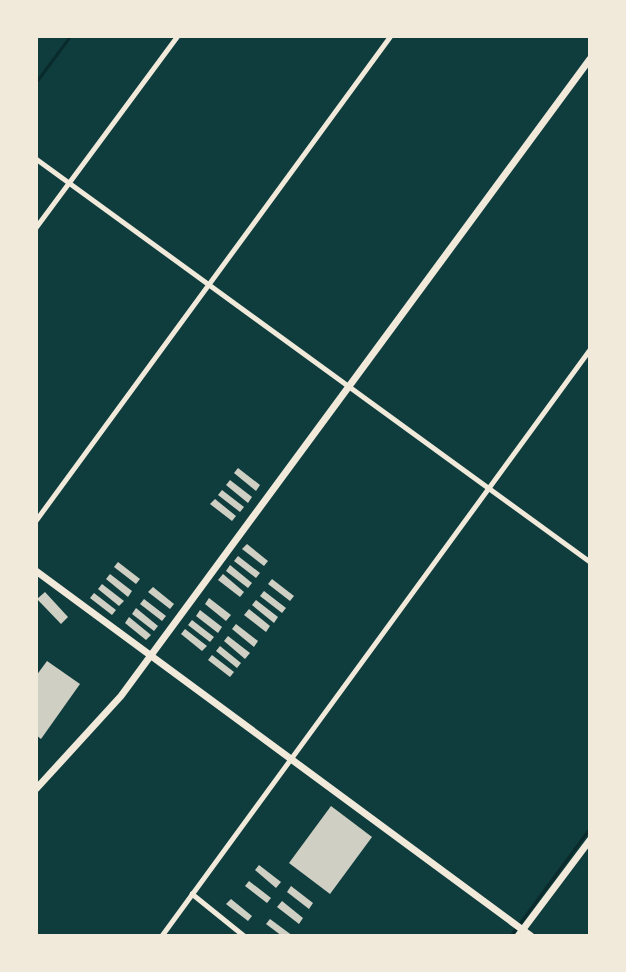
<svg xmlns="http://www.w3.org/2000/svg" width="626" height="972" viewBox="0 0 626 972" font-family="'Exo 2',sans-serif">
<rect width="100%" height="100%" fill="#0f3d3e"/>
<g fill="none" stroke-linecap="round" stroke-linejoin="round">
<!-- stream -->
<g stroke="#0a2a2b" stroke-width="3">
<polyline points="36,83 71,36"/>
<polyline points="511,936 590,829"/>
</g>
</g>
<!-- building -->
<g fill="#cfcfc3">
<polygon points="238,468 260,485 256,491 234,473"/>
<polygon points="230,480 252,497 248,503 226,485"/>
<polygon points="222,490 244,507 240,512 218,495"/>
<polygon points="215,499 236,516 232,521 210,504"/>
<polygon points="247,544 268,561 264,566 242,549"/>
<polygon points="238,556 260,573 256,578 234,561"/>
<polygon points="118,562 140,579 136,584 114,567"/>
<polygon points="230,565 252,583 248,588 226,571"/>
<polygon points="110,574 132,591 128,597 106,579"/>
<polygon points="223,574 244,592 240,597 218,580"/>
<polygon points="272,579 294,596 290,601 268,584"/>
<polygon points="102,584 124,601 119,606 98,589"/>
<polygon points="153,587 174,604 170,609 148,592"/>
<polygon points="264,591 286,608 282,613 260,596"/>
<polygon points="45,592 68,617 61,624 37,599"/>
<polygon points="94,593 116,610 112,615 90,598"/>
<polygon points="209,598 231,615 226,621 205,604"/>
<polygon points="144,599 166,616 162,621 140,604"/>
<polygon points="256,600 278,617 274,623 252,605"/>
<polygon points="136,608 158,626 154,631 132,614"/>
<polygon points="249,609 270,626 266,632 244,615"/>
<polygon points="200,610 222,627 218,633 196,616"/>
<polygon points="129,617 151,635 146,640 125,623"/>
<polygon points="192,620 214,637 210,642 188,625"/>
<polygon points="236,624 258,641 254,647 232,629"/>
<polygon points="185,629 207,646 202,651 181,634"/>
<polygon points="228,636 250,653 245,659 224,641"/>
<polygon points="220,646 241,663 237,668 216,651"/>
<polygon points="212,655 234,672 230,677 208,660"/>
<polygon points="47,661 80,684 41,739 36,735 36,676"/>
<polygon points="331,806 372,837 330,894 289,863"/>
<polygon points="259,865 281,882 276,888 255,870"/>
<polygon points="249,881 271,898 267,903 245,886"/>
<polygon points="291,886 313,903 309,909 287,892"/>
<polygon points="231,899 252,916 248,921 226,904"/>
<polygon points="282,901 303,918 299,924 277,907"/>
<polygon points="270,919 293,936 282,936 266,924"/>
</g>
<g fill="none" stroke-linecap="round" stroke-linejoin="round">
<!-- minor -->
<g stroke="#f1e9da" stroke-width="5">
<polyline points="36,159 590,562"/>
<polyline points="36,228 178,36"/>
<polyline points="36,521 391,36"/>
<polyline points="192,894 244,936"/>
<polyline points="162,936 590,350"/>
</g>
<!-- tertiary -->
<g stroke="#f1e9da" stroke-width="7">
<polyline points="36,571 531,936"/>
<polyline points="36,789 121,696 590,59"/>
<polyline points="518,936 590,840"/>
</g>
</g>
<!-- border -->
<rect width="626" height="972" fill="none" stroke="#f1e9da" stroke-width="76"/>
</svg>
